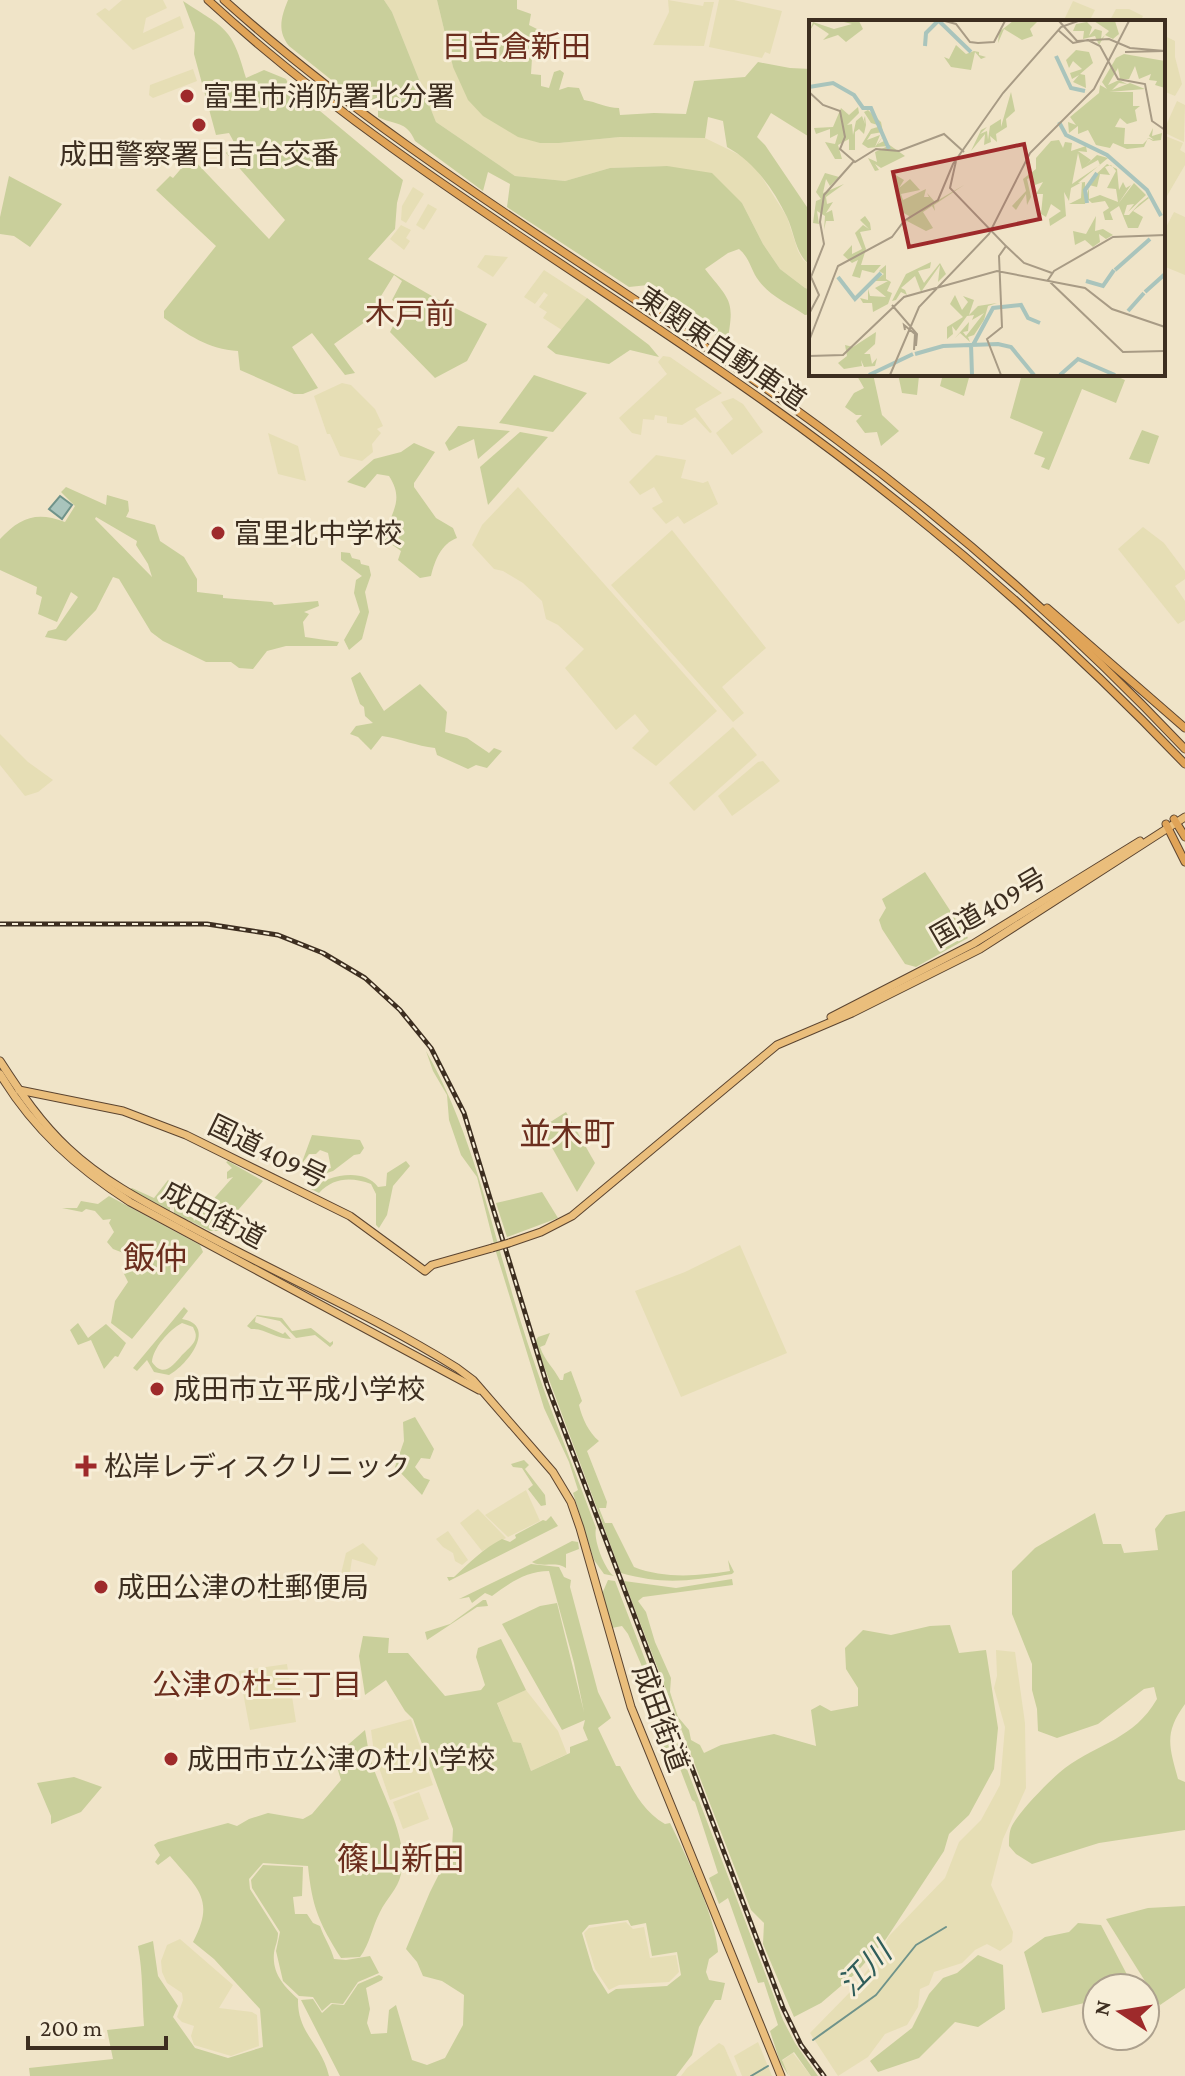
<svg xmlns="http://www.w3.org/2000/svg" width="1185" height="2076" viewBox="0 0 1185 2076" font-family="'Crimson Pro','Noto Sans JP',serif">
<rect width="100%" height="100%" fill="#f0e4c8"/>
<!-- farmland -->
<g fill="#e6deb5">
<polygon points="122,0 163,0 167,8 146,18 143,33 180,16 184,28 133,50 96,14 105,8 109,11"/>
<polygon points="384,0 437,0 453,67 559,143 620,137 705,138 746,158 758,171 787,217 798,251 803,260 811,266 811,290 805,288 780,269 763,244 742,203 667,166 610,168 565,181 515,176 436,122 392,12"/>
<polygon points="668,0 703,6 704,2 714,2 704,46 653,45 669,12"/>
<polygon points="719,0 734,0 782,11 770,54 765,52 762,58 709,47"/>
<polygon points="1073,1 1095,10 1089,22 1063,22"/>
<polygon points="1116,9 1129,9 1143,16 1140,22 1109,22"/>
<polygon points="1165,36 1175,41 1175,57 1182,84 1175,96 1163,91"/>
<polygon points="193,69 197,81 153,98 149,95 150,85"/>
<polygon points="1177,101 1185,105 1184,142 1163,132"/>
<polygon points="1163,135 1183,143 1180,150 1185,153 1185,165 1164,201"/>
<polygon points="413,187 424,194 406,223 401,220 402,206"/>
<polygon points="428,204 437,209 424,230 416,225"/>
<polygon points="1174,212 1185,217 1185,275 1163,266 1163,233"/>
<polygon points="401,225 411,230 406,238 410,241 404,250 390,239"/>
<polygon points="485,255 508,257 493,277 477,267"/>
<polygon points="544,270 587,298 562,330 543,318 547,312 539,307 548,295 544,292 535,304 524,297"/>
<polygon points="663,356 670,357 722,393 695,409 712,432 710,433 695,417 682,425 667,423 667,417 655,415 654,420 643,419 641,435 632,433 619,418 667,374 658,362"/>
<polygon points="342,383 351,385 375,409 383,426 377,429 381,433 372,444 373,452 362,461 340,456 330,434 327,434 314,396"/>
<polygon points="733,398 743,404 763,432 732,455 716,433 733,419 721,402"/>
<polygon points="268,433 298,446 306,481 278,474"/>
<polygon points="656,455 686,460 681,478 703,483 708,481 718,504 684,524 678,516 666,524 652,508 663,502 654,487 640,495 629,482"/>
<polygon points="518,487 717,711 656,766 632,748 649,731 635,714 616,730 565,668 584,649 558,625 546,619 542,601 523,583 503,571 494,569 472,545 482,525"/>
<polygon points="1143,527 1164,543 1185,571 1185,579 1175,586 1185,601 1185,620 1178,624 1118,549"/>
<polygon points="672,530 766,648 722,687 744,713 733,722 611,585"/>
<polygon points="733,727 757,755 694,811 669,783"/>
<polygon points="0,734 28,762 53,780 38,792 25,796 0,765"/>
<polygon points="763,761 780,781 732,816 718,796 758,762"/>
<polygon points="740,1245 787,1353 681,1397 635,1291 685,1272"/>
<polygon points="526,1490 540,1521 508,1537 485,1515"/>
<polygon points="478,1509 506,1538 482,1551 460,1523"/>
<polygon points="448,1531 468,1560 462,1565 455,1561 453,1553 443,1547 436,1539"/>
<polygon points="363,1543 378,1558 375,1566 352,1559 349,1579 340,1578 346,1553"/>
<polygon points="996,1650 1015,1652 1025,1723 1026,1788 1003,1839 991,1885 1013,1932 1012,1942 1000,1951 987,1944 975,1950 962,1963 934,1972 929,1985 920,1989 918,2007 907,2025 885,2034 868,2057 838,2076 810,2033 852,1990 877,1958 889,1936 945,1878 959,1842 981,1820 1000,1785 1005,1727 994,1688 997,1676"/>
<polygon points="287,1664 296,1722 250,1730 239,1671"/>
<polygon points="526,1690 558,1731 567,1754 531,1771 521,1743 513,1743 497,1702"/>
<polygon points="411,1719 433,1785 390,1800 374,1753 371,1730"/>
<polygon points="419,1792 429,1819 403,1829 393,1802"/>
<polygon points="626,1922 633,1929 644,1927 650,1958 676,1955 679,1972 669,1982 619,1985 609,1990 595,1969 584,1933 589,1928"/>
<polygon points="180,1939 233,1985 219,2008 252,2012 257,2015 259,2046 231,2056 194,2045 191,2036 194,2026 182,2022 177,2017 183,2000 182,1993 167,1983 162,1972 161,1961 167,1945"/>
<polygon points="758,2042 772,2076 742,2076 734,2056"/>
<polygon points="719,2043 724,2046 737,2076 681,2076 687,2068"/>
<polygon points="793,2053 811,2076 790,2076 782,2061"/>
</g>
<!-- green -->
<g fill="#c9cf9b" fill-rule="evenodd">
<path d="M288,0H384L392,12L436,122L515,176L565,181L610,168L667,166L712,173L742,203L763,244L780,269L805,288L811,290V314L805,315C789,304 770,296 759,281C751,271 750,258 739,249L728,253L705,269C731,302 735,300 727,343L710,332L691,329L656,307L648,285L629,287L507,207L510,184L488,172L483,191L415,141C406,120 396,126 378,117V104L354,98L289,46C277,31 281,17 288,0Z"/>
<path d="M437,0H517V9L531,14L529,25L551,36L529,43L528,57L532,58L531,74L541,75V86L549,88L554,72L560,70L564,73L559,90L568,87L579,88L584,100C597,102 606,108 619,108L620,115L654,113L686,114L694,81L745,77L758,62L790,68L811,69V138L771,113L757,137L765,145L811,213V266C795,254 795,234 787,217C773,188 754,162 727,147L723,121L708,117L705,138L620,137L559,143H540L518,137L483,116L468,100L453,67Z"/>
<path d="M183,1C226,29 232,27 246,78L264,70L286,79L295,100L320,111L403,180L397,203L395,229L368,259L437,299L487,324L467,361L435,378L390,332L403,307L392,300L402,281L394,275L365,322L334,344L355,373L345,375L312,333L292,347L318,388L303,394H294L240,370L238,351C208,349 188,335 164,318V311L216,246L156,190L170,176L173,178L191,157L269,239L285,220L226,153L235,144L229,133L216,135L194,54L195,33Z"/>
<polygon points="9,176 62,204 30,247 14,236 0,234 0,217"/>
<polygon points="587,298 649,345 659,357 630,350 609,364 556,354 547,347"/>
<polygon points="856,374 873,374 882,415 899,431 881,446 877,432 865,433 856,421 862,415 856,415 845,407 854,393 864,388"/>
<polygon points="898,374 923,374 919,376 917,395 902,393"/>
<polygon points="943,374 970,374 964,396 940,386"/>
<polygon points="1022,374 1111,374 1125,380 1116,403 1082,389 1049,470 1041,467 1045,458 1034,454 1043,432 1010,418"/>
<polygon points="534,375 587,393 553,432 499,423"/>
<polygon points="458,426 459,426 510,431 478,459 474,439 449,451 445,443"/>
<polygon points="1142,430 1159,436 1149,464 1129,459"/>
<polygon points="520,432 548,437 488,505 480,467"/>
<path d="M414,443L435,452L414,483V487L436,518L453,528L457,538C441,544 435,560 431,576L420,578L398,560L401,551L384,539C389,513 406,502 389,476L377,474L365,488L347,482L374,459L401,452Z"/>
<path d="M66,487L106,505L107,495L128,501L129,511L126,517L155,525L160,541L184,557L197,579V592L223,595V598L272,602L274,605L318,601L319,606L304,612L309,614L303,622L305,637L339,642L337,646H286L267,651L253,669L239,668L231,662H206L163,641L151,632L119,579L113,577L96,610L66,641L45,637L48,631L56,629L78,597L71,592L57,622L38,614L42,597L36,594L37,587L0,570V539C20,517 37,511 65,522L75,506L61,492ZM96,517L137,541L136,545L148,564L152,577L95,519Z"/>
<polygon points="341,552 350,553 352,558 360,560 361,564 369,566 371,575 365,592 369,612 362,639 349,650 344,640 360,612 354,593 356,580 362,576 341,560"/>
<path d="M360,672L384,711L420,684L447,712L445,732L467,738L489,753L494,748L502,751L487,768L476,765L468,769L437,755L435,748C416,746 402,739 382,736L371,750L358,737L350,734L356,726L373,723L365,716L364,707L360,704L351,678Z"/>
<polygon points="925,872 968,938 916,967 905,964 882,929 879,920 886,908 882,899"/>
<path d="M426,1051C473,1133 491,1226 519,1316C541,1388 570,1457 596,1528C593,1540 605,1570 614,1576L604,1574L594,1560L573,1493L578,1490L569,1462L544,1408L496,1252L477,1177L461,1155L449,1120L447,1095L433,1071Z"/>
<polygon points="566,1112 595,1163 577,1192 541,1128"/>
<polygon points="312,1135 360,1140 364,1148 360,1154 354,1155 333,1171 312,1178 310,1175 331,1168 328,1153 320,1150 316,1154 309,1154 301,1165"/>
<path d="M228,1161L263,1181L220,1231H210L174,1213V1206C181,1210 184,1215 193,1217L194,1221L233,1177L227,1179V1172L232,1168L226,1162Z"/>
<path d="M406,1161L410,1166L393,1186L387,1215L379,1228L376,1225V1194L371,1184C352,1177 334,1177 319,1193L311,1189C327,1175 364,1167 378,1187L386,1186L387,1173Z"/>
<polygon points="168,1180 170,1182 166,1193 170,1200 170,1211 130,1189 132,1188 154,1198"/>
<polygon points="542,1192 558,1218 507,1237 496,1203"/>
<polygon points="109,1196 200,1245 203,1252 132,1339 111,1323 115,1301 128,1282 124,1274 128,1272 126,1265 129,1260 126,1254 113,1249 107,1242 114,1232 109,1223 111,1219 103,1220 95,1211 86,1209 82,1212 62,1208 77,1208 81,1201 98,1204"/>
<path d="M184,1307L188,1311L182,1319C218,1325 188,1365 169,1375L154,1372L147,1360L137,1371L133,1368ZM182,1323L193,1327C195,1332 197,1334 195,1340C193,1345 186,1351 182,1355C173,1366 163,1378 152,1362C153,1348 169,1330 182,1323Z"/>
<path d="M257,1315L282,1318L292,1331L311,1328L330,1343L333,1341V1344L330,1347L315,1335L296,1338L280,1321L256,1316L255,1322L283,1334L285,1332L291,1339C276,1339 264,1328 251,1329L247,1326Z"/>
<polygon points="78,1323 88,1338 106,1324 126,1343 118,1357 115,1356 104,1369 91,1340 78,1345 70,1330"/>
<path d="M550,1333L545,1345L540,1347C545,1361 553,1367 560,1380H563L564,1374L571,1371L582,1401L579,1405C582,1418 589,1433 599,1441L587,1451L607,1502L606,1508H599L605,1523H612L634,1567C664,1579 699,1576 730,1571L728,1560L734,1572L732,1574C689,1581 664,1585 621,1573L535,1342L538,1337Z"/>
<polygon points="415,1417 434,1449 430,1459 421,1458 415,1467 424,1478 430,1480 422,1495 395,1467 404,1441 403,1422"/>
<polygon points="524,1460 529,1465 525,1469 545,1495 546,1505 541,1506 528,1489 533,1485 522,1468 513,1467 511,1464"/>
<path d="M1185,1511V1704C1164,1733 1169,1746 1178,1779L1185,1782V1830L1099,1843L1032,1864L1016,1854L1009,1846C1009,1841 1009,1833 1011,1828C1017,1813 1052,1778 1065,1768C1099,1743 1134,1739 1157,1699L1154,1687L1144,1689L1098,1724L1057,1738L1038,1731L1037,1709L1032,1690V1664L1012,1614V1571L1035,1548L1095,1513L1103,1544H1121L1124,1553L1158,1550L1155,1529L1166,1515Z"/>
<path d="M551,1516L558,1526L449,1581L447,1577H454C469,1563 484,1548 502,1539L510,1542L516,1538L515,1535L543,1520L546,1521Z"/>
<path d="M572,1541L578,1542L579,1549L566,1554V1568C556,1561 542,1568 532,1562Z"/>
<path d="M531,1564L559,1567L564,1577L571,1580L570,1587L598,1692L611,1718L598,1728L616,1766H620C632,1788 642,1811 665,1824L670,1823C686,1855 716,1918 718,1952L709,1959L706,1972L709,1980L725,1983L721,2000H715L699,2027L692,2055L676,2076H340L301,2000L313,1999L322,2013L332,2004L344,2005L358,1984L379,1975L383,1977L382,1980L366,1988L370,2009L367,2023L371,2034L387,2033L389,2010L396,2005L412,2060L427,2065L445,2058L463,2025L464,1995L442,1981L423,1976L417,1962L406,1949L430,1892L452,1848L453,1829L413,1719L405,1711L386,1680L365,1695L359,1656L363,1636L389,1638L388,1653H408L445,1696L481,1690L485,1685L476,1657L478,1648L501,1639L526,1690L497,1703L513,1742L521,1743L531,1771L570,1753V1747L588,1740L583,1728L585,1720L562,1730L502,1624L540,1606L557,1603L584,1712L574,1663L549,1571C527,1571 509,1583 492,1596L485,1593L472,1603L469,1597L459,1599ZM628,1920L631,1926L646,1923L652,1956L677,1952L681,1975L667,1986L616,1989L608,1994L593,1970L582,1933L589,1925Z"/>
<polygon points="732,1579 733,1585 643,1597 638,1601 646,1612 655,1642 671,1678 670,1692 678,1717 689,1730 691,1740 700,1745 704,1753 721,1745 774,1734 816,1746 811,1710 820,1705 831,1711 858,1706 858,1688 846,1669 845,1648 863,1630 891,1635 930,1626 950,1625 959,1653 986,1650 998,1728 994,1769 969,1815 949,1834 944,1851 886,1939 855,1974 821,2003 794,2017 763,1944 764,1923 751,1910 624,1581 676,1588"/>
<path d="M608,1580L615,1581L783,2020L795,2043L818,2076H811L794,2052L782,2060L789,2076L780,2062L770,2031L778,2025L764,1982L758,1983L728,1898L719,1904L709,1878L718,1873L695,1802L692,1800L679,1766C661,1761 665,1745 658,1731L662,1728L650,1694L653,1692L628,1634L622,1626L612,1628L602,1594Z"/>
<polygon points="483,1600 486,1600 488,1606 477,1607 427,1640 425,1632 450,1624"/>
<path d="M365,1730C367,1740 368,1751 371,1761C382,1796 409,1837 401,1874C398,1889 386,1899 380,1912C372,1927 370,1944 360,1957L341,1958C319,1923 312,1907 308,1866L263,1863L249,1879L250,1889L278,1933C278,1941 275,1946 274,1953C272,1974 284,1986 298,1999C297,2034 322,2044 329,2076H30L29,2068L113,2059L107,2030L144,2026C142,1998 143,1973 138,1946L153,1941L158,1976L178,2006L173,2017L195,2048L228,2058L263,2047L260,2009L214,1959L193,1942C216,1899 197,1888 170,1856L158,1865L155,1862L160,1855L154,1845L158,1842L228,1823L237,1826L249,1819L268,1813L303,1819L312,1814L341,1780L334,1757Z"/>
<polygon points="74,1777 102,1787 81,1812 51,1824 51,1816 37,1783"/>
<path d="M263,1865L303,1867L302,1896L293,1897L295,1914H307L313,1923L320,1926C324,1938 331,1947 334,1959L346,1960L370,1956L379,1973L358,1982L343,2004L331,2003L322,2011L313,1997L299,1996L283,1981L276,1951L280,1932L252,1888L251,1880Z"/>
<polygon points="1185,1906 1185,1988 1160,2005 1106,1919 1148,1908"/>
<polygon points="1078,1923 1101,1925 1134,1988 1097,1988 1097,2000 1042,2013 1024,1952 1045,1937 1069,1932"/>
<polygon points="978,1955 1003,1965 1005,2009 978,2027 955,2022 919,2058 878,2072 870,2061 912,2028 929,1994 943,1978 957,1973"/>
</g>
<!-- water -->
<polygon fill="#a9c4bc" stroke="#6f938a" stroke-width="2" points="60,496 72,505 62,519 49,509"/>
<g fill="none" stroke-linecap="round" stroke-linejoin="round">
<!-- stream -->
<g stroke="#6f938a" stroke-width="2">
<polyline points="813,2040 876,1995 916,1945 946,1927"/>
<polyline points="751,2076 768,2066"/>
</g>
<defs>
<g id="trunk">
<polyline points="831,1017 973,944 1140,841"/>
<path d="M0,1061C20,1092 41,1123 68,1148C104,1182 148,1204 191,1227C279,1275 372,1315 457,1368L473,1380L553,1472L571,1502L580,1528L631,1707L781,2076"/>
<path d="M0,1074C33,1129 77,1168 130,1202L479,1390"/>
<polyline points="19,1090 123,1111 186,1135 350,1216 425,1271 432,1265 492,1248"/>
<polyline points="509,1243 541,1232 572,1216 777,1045 852,1013 980,949 1185,817"/>
</g>
<g id="motorway">
<path d="M208,0C378,156 578,269 765,402C916,509 1057,630 1185,764"/>
<path d="M224,0C412,169 635,289 837,440C961,532 1078,636 1185,749"/>
<polyline points="1047,608 1185,728"/>
<polyline points="1174,819 1185,837"/>
<polyline points="1166,824 1185,862"/>
</g>
</defs>
<!-- trunk casing -->
<use href="#trunk" stroke="#5b4430" stroke-width="9"/>
<!-- motorway casing -->
<use href="#motorway" stroke="#5b4430" stroke-width="9"/>
<!-- trunk -->
<use href="#trunk" stroke="#eabe7c" stroke-width="7"/>
<!-- motorway -->
<use href="#motorway" stroke="#e0a458" stroke-width="7"/>
<defs>
<polyline id="rail" points="0,924 207,924 278,935 323,953 365,978 400,1010 431,1048 464,1113 547,1385 783,2008 801,2045 824,2076"/>
</defs>
<!-- rail casing -->
<use href="#rail" stroke="#3d2e20" stroke-width="5"/>
<!-- rail -->
<use href="#rail" stroke="#f7eed8" stroke-width="2" stroke-dasharray="6" stroke-linecap="butt"/>
<defs>
<polyline id="trunk-bridge" points="492,1248 509,1243"/>
</defs>
<!-- trunk-bridge casing -->
<use href="#trunk-bridge" stroke="#5b4430" stroke-width="9" stroke-linecap="butt"/>
<!-- trunk-bridge -->
<use href="#trunk-bridge" stroke="#eabe7c" stroke-width="7"/>
</g>
<!-- markers -->
<g fill="#9e2a2b" stroke="#f7eed8" stroke-width="3">
<circle cx="187" cy="96" r="8"/>
<circle cx="199" cy="125" r="8"/>
<circle cx="218" cy="533" r="8"/>
<circle cx="157" cy="1389" r="8"/>
<path d="M82 1454h8v8h8v8h-8v8h-8v-8h-8v-8h8z"/>
<circle cx="101" cy="1587" r="8"/>
<circle cx="171" cy="1759" r="8"/>
</g>
<g text-anchor="middle" stroke-width="6" stroke-linejoin="round" paint-order="stroke">
<!-- poi labels -->
<g font-size="28" fill="#3d2e20" stroke="#f7eed8" text-anchor="start">
<text x="203" y="106">富里市消防署北分署</text>
<text x="199" y="164" text-anchor="middle">成田警察署日吉台交番</text>
<text x="234" y="543">富里北中学校</text>
<text x="173" y="1399">成田市立平成小学校</text>
<text x="104" y="1476">松岸レディスクリニック</text>
<text x="117" y="1597">成田公津の杜郵便局</text>
<text x="187" y="1769">成田市立公津の杜小学校</text>
</g>
<!-- street labels -->
<g font-size="28" fill="#3d2e20" stroke="#f7eed8">
<text transform="translate(722 348) rotate(34)" y="10">東関東自動車道</text>
<text transform="translate(988 907) rotate(-30)" y="10">国道409号</text>
<text transform="translate(268 1151) rotate(26)" y="10">国道409号</text>
<text transform="translate(214 1214) rotate(28)" y="10">成田街道</text>
<text transform="translate(661 1718) rotate(70)" y="10">成田街道</text>
</g>
<!-- neighbourhood labels -->
<g font-size="30" fill="#6b2e1e" stroke="#f7eed8">
<text x="516" y="57">日吉倉新田</text>
<text x="410" y="324">木戸前</text>
<text x="257" y="1695">公津の杜三丁目</text>
</g>
<!-- water labels -->
<g font-size="30" font-style="italic" fill="#2f5d5a" stroke="#f7eed8">
<text transform="translate(865 1969) rotate(-46)" y="10">江川</text>
</g>
<!-- quarter labels -->
<g font-size="32" fill="#6b2e1e" stroke="#f7eed8">
<text x="567" y="1145">並木町</text>
<text x="155" y="1269">飯仲</text>
<text x="401" y="1870">篠山新田</text>
</g>
</g>
<!-- overview -->
<g transform="translate(809 20)">
<rect width="356" height="356" fill="#f0e4c8"/>
<path d="M31,1H50L54,9L37,22L29,15L14,20L20,14L5,4L0,12L4,2L25,9L43,4ZM204,1H229L221,9L224,16L213,20L195,9L189,23L190,12ZM285,1H306L310,14L304,19L296,15L290,25L286,16L274,19L275,11H264L267,4L278,2L283,7L280,16L286,9L293,11L292,19L300,11ZM147,25L157,34L165,31L170,32V35L177,37L172,39L166,32L162,50L142,47L135,37L140,39ZM267,30L280,32L284,43L271,54L276,55L277,68L264,62L270,55L263,59L261,53L273,49L264,41L260,48L257,40ZM315,34L356,41V68L346,65L348,61L340,60L342,54L330,59L326,46L320,59H311L309,48L299,65L310,60L318,64L310,63L303,70L321,63L336,69L300,72H324V86H331L326,90L328,101L318,104L311,98L306,107L316,108L315,124H334L340,118L345,120L340,116L344,108L343,116L353,113L352,120L344,121L339,118L335,127L318,129L304,123L301,128L287,125L279,110L269,114V106L260,113L259,102L267,105L261,97L290,73L291,65L298,69L293,62L307,38ZM202,72L206,91L197,99L198,107L187,114L188,122L181,116L182,122L175,125L176,114L162,131L172,110L178,107L171,114L178,111L179,120L181,106L192,99V107ZM49,87L50,93L38,105L43,104L44,115L47,101L53,96L56,104L55,99L56,96L57,105L55,114L50,109L46,112V130H40V119L29,125L33,139H26L16,122L26,124L29,114L21,118V109L7,114L5,108L24,107L32,88L40,95ZM59,90L72,102L74,112L62,114L58,120L71,115L66,127L74,116L69,124L75,121L96,136L72,148L66,144L70,150L66,151L59,138L68,142L66,132L79,126L59,128L53,124L62,109L72,106L62,103L55,92ZM250,120L254,128L256,122L263,123L262,131L277,126L278,132L269,131L282,140L277,145L288,135L299,138L269,163L276,162V184H260L272,178L273,162L262,168L260,181L255,172L257,196L241,206L240,199L252,191L242,184L237,197L232,194L234,174H227L234,162L226,165L223,157L218,159L222,177L218,185L217,174L207,190L203,186L217,171L214,159L227,149V138L242,121ZM269,133L273,149L289,140L291,145L263,164ZM298,144L308,149L310,170L314,162L317,168L322,165L309,184L325,163L337,175L319,192L325,184L318,185L315,195H320L330,184L339,177L340,178L324,191L334,197L329,208H319L310,186L301,192L304,200H296L294,192L300,188L296,181L283,183L277,178L283,158ZM302,145L307,151L298,168L307,169L309,182L291,175L280,179V165L288,167L291,154L301,155L296,147ZM16,153L30,157L21,166L17,159L14,173L35,164L17,177L18,184L24,182L17,193L23,190L25,201H17L15,210L16,196L8,191L10,204L4,203L7,181L12,179L7,172ZM85,154L95,160L90,168L101,159L111,170L92,174L94,180L117,169L115,177H120L118,173L126,182L155,165L125,185L126,191L123,186L114,192L124,208L117,211L98,201L89,219L100,196L91,191ZM56,196L61,203L62,210L51,212L57,229L52,245H72L65,253L53,250L51,258L43,256L49,240L43,243L34,235L43,225V234L53,229L46,213L54,205L60,209L51,200ZM287,196L286,211L294,209L304,215L297,219L290,214L291,222L284,227L276,220L266,225L264,211L277,214ZM122,242L121,248L109,251L115,263L131,243L137,254L129,262L131,245L112,272L106,256L92,268L96,270L98,275L92,272L87,280L83,281L97,254ZM77,245V259L82,262L78,271L83,273L79,284L64,292L63,283H54L51,278L59,280V269L61,276L77,277L66,268L79,261H65L75,254L70,251ZM146,275L153,290L159,282L154,276L165,280L160,295L169,286L188,283L179,286L175,300L165,315L159,317L161,322L151,313L146,318L160,302L159,311L154,312L157,316L175,293L163,300L165,295L158,296L147,311L143,306L144,314L138,319V307L154,297L141,284ZM67,312L66,324L55,334H61L63,344L68,338L66,346L55,347L52,340L53,346L35,349L29,343L38,336L36,325L44,327Z" fill="#c9cf9b" fill-rule="evenodd"/>
<path fill="none" stroke="#a9c4bc" stroke-width="4" d="M130,1L162,32M116,26L117,13L129,1M247,36L262,68L276,71M0,67L24,63L45,75L54,88H62L80,129M250,102L257,115L298,135L338,170L352,196M278,183L276,170L288,153M306,250L341,219M29,257L46,279L72,253M277,261L294,266L305,250M336,272L356,254M319,291L335,273M162,324L163,355M164,325L184,288L212,285L219,298L231,303M106,334L134,326L189,324L202,327L225,355M60,355L104,334M251,355L269,339L306,355"/>
<path fill="none" stroke="#a89b85" stroke-width="2" d="M136,1L147,4L161,22L169,23L185,22L196,1M250,1L268,21L300,19L321,28L356,31M249,10L264,23L279,20L291,26L309,59L336,64L343,101L356,110M316,32L355,31M0,72L14,85L31,91L36,117L31,129L46,142L67,129L90,131L135,114L155,132M147,141L141,168L197,226L190,236L193,307L178,319L192,355M356,215L304,217L245,251L239,260L314,332L356,331M197,226L215,243L243,253M83,285L108,314L107,326M0,294L10,275L2,257L15,224L11,202L15,175L45,141M96,310L95,305L106,314L105,330M0,321L29,246L83,217L95,201L129,180L144,144L194,73L252,7L269,1M0,336L34,335L95,277L188,251L276,268L303,289L356,307M81,355L110,287L180,214L221,133L285,69L320,1"/>
<path fill="#9e2a2b" fill-opacity="0.15" stroke="#9e2a2b" stroke-width="4" d="M215,124L231,199L100,227L84,152Z"/>
<rect width="356" height="356" fill="none" stroke="#3d2e20" stroke-width="4"/>
</g>
<!-- north arrow -->
<g transform="translate(1121 2012) rotate(282)"><circle r="38" fill="#f7eed8" stroke="#ada18e" stroke-width="2"/>
<path d="M0-6L14 30L0 20L-14 30Z" fill="#9e2a2b"/>
<text y="-12" font-size="22" font-weight="bold" text-anchor="middle" fill="#3d2e20">N</text>
</g>
<!-- scale -->
<path d="M28 2036v12h138v-12" fill="none" stroke="#3d2e20" stroke-width="4"/>
<text x="40" y="2036" font-size="24" fill="#3d2e20" stroke="#f7eed8" stroke-width="6" paint-order="stroke">200 m</text>
</svg>
